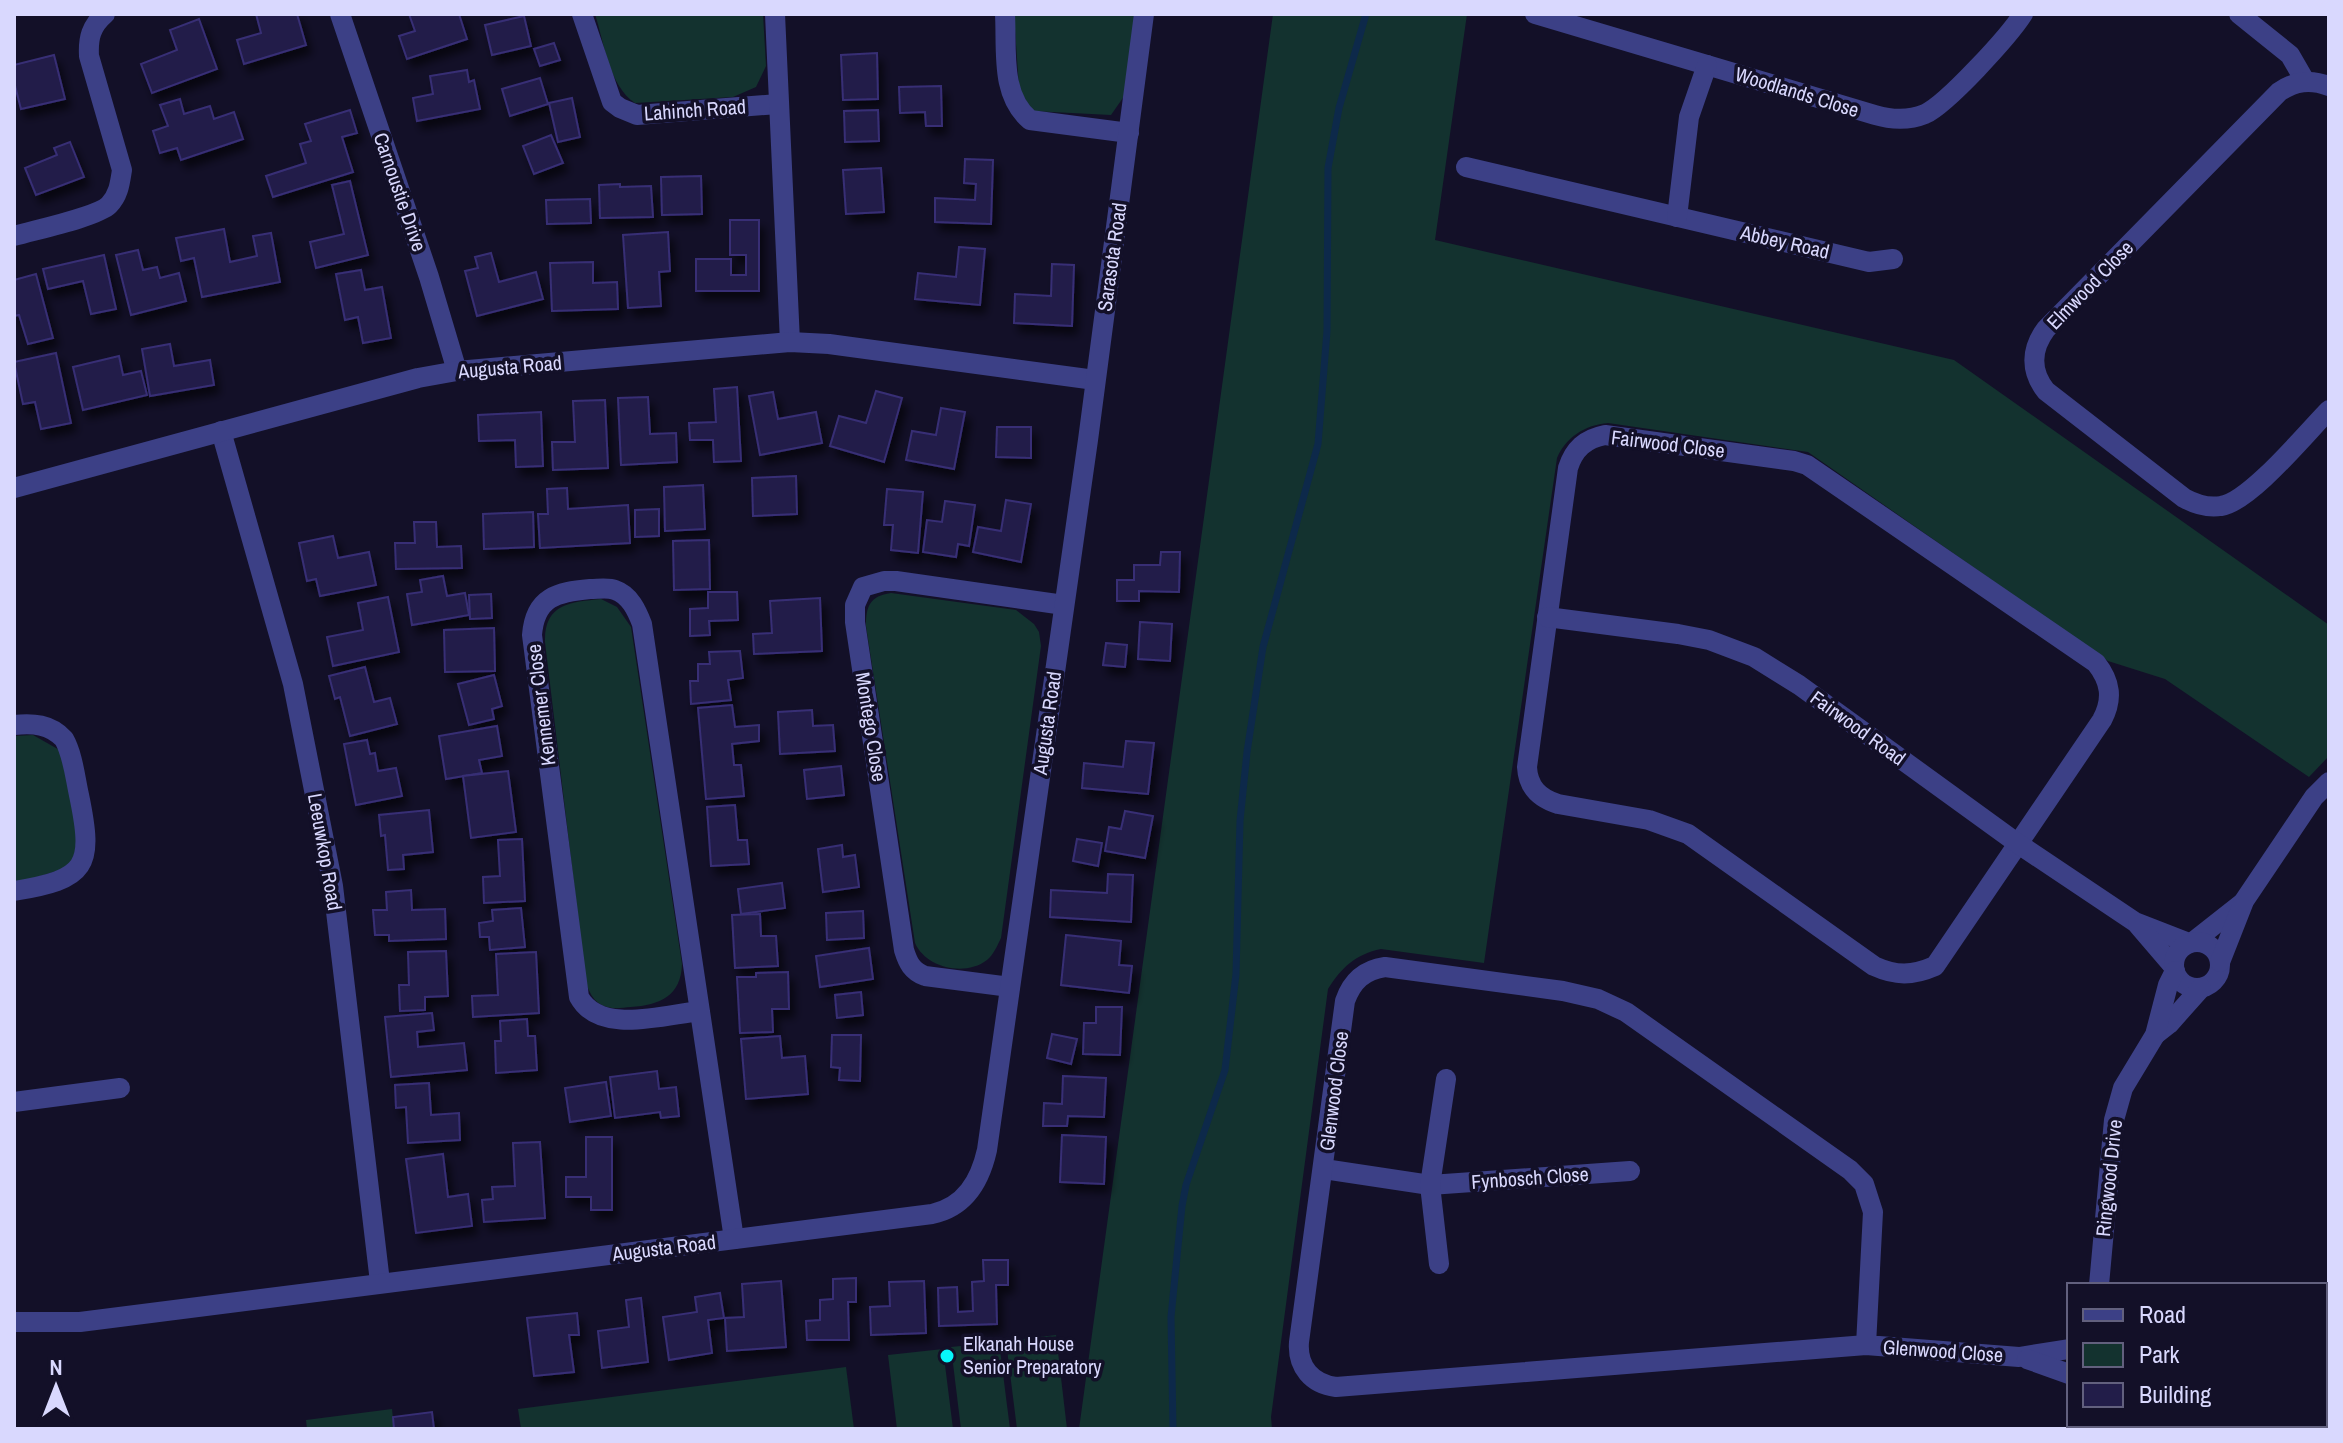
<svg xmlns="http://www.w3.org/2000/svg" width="2343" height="1443" viewBox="0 0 2343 1443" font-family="'Archivo Narrow',sans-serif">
<defs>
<filter id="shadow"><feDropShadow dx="5" dy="8" stdDeviation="4" flood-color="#0009"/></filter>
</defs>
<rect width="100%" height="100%" fill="#131028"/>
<!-- green -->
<g fill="#13322f">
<path d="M595,14H763L766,66L756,87L733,97L635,103C609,86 604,42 595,14Z"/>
<polygon points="1014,14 1137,14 1127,92 1111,115 1032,111 1019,88"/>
<path d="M1273,14H1467L1435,240L1954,360L2329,625V756L2309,777L2165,679L2108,661L1808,452L1608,423C1585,425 1566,437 1557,458L1484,963L1381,949C1356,954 1341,968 1328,989L1271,1417L1272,1429H1079Z"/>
<path d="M891,593L1016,610L1034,624L1039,632L1041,646L1001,938C997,946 994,954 987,960C965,977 926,968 915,943L866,626C866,606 870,596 891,593Z"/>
<path d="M601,599L617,607L631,627L682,964C681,996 660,1005 631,1007C620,1008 610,1010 600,1004C592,999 590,992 586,984L545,642C544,604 570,602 601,599Z"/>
<path d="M33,735L63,752C70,788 86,833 70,867L14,884V736Z"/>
<polygon points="1056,1335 1067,1429 1017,1429 1006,1341"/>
<polygon points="999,1342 1010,1429 961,1429 951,1347"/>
<polygon points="943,1349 953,1429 897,1429 888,1355"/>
<polygon points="846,1367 854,1429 521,1429 518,1409"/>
<polygon points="392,1409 394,1429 307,1429 306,1420"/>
</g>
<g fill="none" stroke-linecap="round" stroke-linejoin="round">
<!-- stream -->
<polyline stroke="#0d294a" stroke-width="7" points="1173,1429 1171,1317 1182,1206 1186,1185 1225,1070 1236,974 1240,821 1247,752 1263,647 1318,444 1327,331 1328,168 1339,108 1366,14"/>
</g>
<!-- building -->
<g fill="#221d49" stroke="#372f75" stroke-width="2" filter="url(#shadow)">
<polygon points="256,14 297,14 306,45 244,64 237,40 261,33"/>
<polygon points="409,14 459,14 467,39 407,59 399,36 415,31"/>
<polygon points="524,16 531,46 492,55 485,25"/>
<polygon points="199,19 217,69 152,93 141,64 177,50 170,30"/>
<polygon points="554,43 560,60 540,66 534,49"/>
<polygon points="877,53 878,99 843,100 841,55"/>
<polygon points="54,55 65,99 21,109 14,82 14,65"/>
<polygon points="467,70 469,82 474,80 480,109 417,121 413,98 433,94 430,76"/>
<polygon points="540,78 548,104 510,116 502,89"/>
<polygon points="941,86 942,126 926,126 925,112 900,113 899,87"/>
<polygon points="572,98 580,137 558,142 549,103"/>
<polygon points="180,99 184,114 210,106 214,119 234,112 243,139 181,160 177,148 160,153 153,131 168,126 160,105"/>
<polygon points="350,110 357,133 342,137 353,172 273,197 266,176 306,163 300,144 311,141 305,124"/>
<polygon points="878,110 879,141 845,142 844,111"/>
<polygon points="551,135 563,163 534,174 523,146"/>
<polygon points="70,142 84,177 36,195 25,168 57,155 54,148"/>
<polygon points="965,159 993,160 991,224 935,222 935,198 975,200 976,184 964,183"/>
<polygon points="881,168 884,212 846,214 843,170"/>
<polygon points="701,176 702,214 662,215 661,177"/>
<polygon points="350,181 368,255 316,268 310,242 344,234 332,185"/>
<polygon points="620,184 620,187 651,186 653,217 600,218 599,185"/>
<polygon points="590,199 591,223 547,224 546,200"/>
<polygon points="730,220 759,220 759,291 696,291 696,259 731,259 731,275 746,275 746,255 730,255"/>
<polygon points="224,229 230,262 257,256 253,236 271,233 280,282 202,297 194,258 181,261 176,238"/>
<polygon points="668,232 670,271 659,272 661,306 628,308 623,235"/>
<polygon points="959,247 985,249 980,305 915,299 918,273 956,277"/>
<polygon points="138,250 143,270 157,267 160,278 179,273 186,301 131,315 116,255"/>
<polygon points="491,253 499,282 536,272 543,299 477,316 465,271 478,268 475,257"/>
<polygon points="104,255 116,309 91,314 83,281 48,289 43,269"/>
<polygon points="593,262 593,283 617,282 618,309 552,311 550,263"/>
<polygon points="1052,264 1074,265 1072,326 1014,323 1015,294 1051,296"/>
<polygon points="361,270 365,290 382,287 391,338 363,343 358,317 345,320 336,274"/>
<polygon points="36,274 53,338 28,344 19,315 14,316 14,280"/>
<polygon points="170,344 174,366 210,360 214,385 150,396 142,349"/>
<polygon points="56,353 71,423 41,429 35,402 23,404 14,362"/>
<polygon points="119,356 123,375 141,371 147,395 83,410 73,367"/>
<polygon points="737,387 741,461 714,462 713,440 690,440 689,423 716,422 714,389"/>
<polygon points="876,391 902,398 884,462 830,446 839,416 866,423"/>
<polygon points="773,392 778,419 816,412 822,443 760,455 749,396"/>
<polygon points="648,397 650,434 676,433 677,462 621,465 618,398"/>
<polygon points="605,400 608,468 553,470 552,442 575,442 573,401"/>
<polygon points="941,408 965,412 954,469 906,460 912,431 936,435"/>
<polygon points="541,412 543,466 516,467 515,440 479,441 478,415"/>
<polygon points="997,427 1031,427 1031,458 996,457"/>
<polygon points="796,476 797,514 753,516 752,478"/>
<polygon points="703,485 705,529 665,531 664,487"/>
<polygon points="567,488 568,509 628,505 630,543 540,548 538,514 548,514 547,489"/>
<polygon points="887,489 923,492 918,553 891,550 893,525 884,525"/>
<polygon points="1006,500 1031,504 1021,562 973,552 978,527 1001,531"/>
<polygon points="945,501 975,505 969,546 958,544 956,557 923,552 927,520 942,522"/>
<polygon points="659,509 659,536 635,537 635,510"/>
<polygon points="533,512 534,547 484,549 483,514"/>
<polygon points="414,522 436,522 437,547 461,546 462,568 396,569 395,543 415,543"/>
<polygon points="333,536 338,558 369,552 376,585 320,596 316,579 307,581 299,543"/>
<polygon points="709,540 710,589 674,590 673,541"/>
<polygon points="1161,552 1180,552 1179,592 1139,591 1139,601 1117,601 1117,580 1134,580 1134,565 1160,565"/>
<polygon points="443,576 447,596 465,593 469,615 412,625 407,594 422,592 420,580"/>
<polygon points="708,592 737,592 738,620 709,621 710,635 690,636 690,609 708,608"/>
<polygon points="491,594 492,618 470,619 469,595"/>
<polygon points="388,597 399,652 333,666 327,637 363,630 358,603"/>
<polygon points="820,598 822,651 754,654 753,634 772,633 770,601"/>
<polygon points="1140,622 1172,624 1170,661 1138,659"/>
<polygon points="494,628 495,671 445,672 444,630"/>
<polygon points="1106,643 1127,645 1125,667 1103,665"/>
<polygon points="740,651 743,678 728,680 731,700 691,704 690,681 698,681 698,664 710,664 709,652"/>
<polygon points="365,667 374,702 390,698 397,724 350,736 340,697 335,699 329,676"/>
<polygon points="494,675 502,706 492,709 494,719 469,725 458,684"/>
<polygon points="732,705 735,727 759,725 759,741 732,744 734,765 741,765 744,796 706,799 698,708"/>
<polygon points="812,710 813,726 833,725 835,751 780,754 778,712"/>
<polygon points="497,726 502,756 479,760 482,773 446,779 439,736"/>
<polygon points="367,740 370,754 375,753 378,771 396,768 402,796 356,805 344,744"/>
<polygon points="1126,741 1154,743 1148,794 1082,788 1084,763 1123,767"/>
<polygon points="841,766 844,795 807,799 804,770"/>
<polygon points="508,771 516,832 471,838 463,776"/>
<polygon points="735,805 738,840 747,840 749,864 711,866 707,807"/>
<polygon points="429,810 433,852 403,855 404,869 388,870 385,835 381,836 379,815"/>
<polygon points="1125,811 1153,816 1145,858 1105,851 1109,827 1121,829"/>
<polygon points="522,839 525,901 484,903 483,877 500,876 498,840"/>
<polygon points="1077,839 1102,843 1098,866 1073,861"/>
<polygon points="842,845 843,857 855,855 859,887 823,892 818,849"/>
<polygon points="1108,874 1133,875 1131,922 1050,917 1051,890 1107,893"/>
<polygon points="782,883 785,908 741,914 738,889"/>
<polygon points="411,890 412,910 445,909 446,939 389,941 389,935 375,935 373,910 387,910 386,892"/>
<polygon points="521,908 525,947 490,950 489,937 480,937 479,923 493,921 492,910"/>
<polygon points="863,911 864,938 827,940 826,913"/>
<polygon points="760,914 761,936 776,936 778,966 735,968 732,915"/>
<polygon points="1066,935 1121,941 1119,965 1132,966 1129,993 1061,985"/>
<polygon points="869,948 873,979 820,987 816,956"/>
<polygon points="446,951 448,996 425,997 425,1010 400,1011 399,985 409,985 408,952"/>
<polygon points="536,952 539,1013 473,1017 472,996 498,995 496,954"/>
<polygon points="788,972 789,1009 772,1009 773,1032 740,1033 737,977 756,977 756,973"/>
<polygon points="861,992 863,1015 837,1018 835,995"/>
<polygon points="1096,1007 1122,1007 1120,1055 1083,1054 1084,1023 1096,1023"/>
<polygon points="432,1013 434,1030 417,1032 418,1047 464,1043 467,1070 391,1077 385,1017"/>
<polygon points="527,1019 528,1036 535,1036 537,1070 496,1073 495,1041 501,1041 500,1021"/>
<polygon points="1052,1034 1077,1039 1071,1064 1047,1058"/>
<polygon points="832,1035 861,1035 860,1081 839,1080 840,1068 831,1067"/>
<polygon points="780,1036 782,1058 805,1056 808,1094 746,1099 741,1039"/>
<polygon points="657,1071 659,1089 676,1087 679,1116 661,1118 660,1112 615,1118 610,1077"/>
<polygon points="1063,1076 1106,1078 1104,1117 1068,1116 1067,1126 1043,1126 1044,1103 1062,1104"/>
<polygon points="606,1082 611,1116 570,1122 565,1088"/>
<polygon points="429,1083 431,1115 459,1113 460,1140 408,1143 406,1107 396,1108 395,1085"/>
<polygon points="1062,1135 1106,1137 1104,1184 1060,1182"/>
<polygon points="586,1137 612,1137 612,1210 591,1210 591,1197 566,1197 566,1177 586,1177"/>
<polygon points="540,1142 545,1218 484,1222 482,1200 493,1199 492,1187 515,1186 513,1143"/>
<polygon points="443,1154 448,1197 468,1194 472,1226 416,1233 406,1159"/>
<polygon points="983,1260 1008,1260 1008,1285 996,1285 997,1324 939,1326 938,1288 957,1287 958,1312 973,1311 972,1282 984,1281"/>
<polygon points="856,1278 856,1302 848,1302 849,1340 807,1340 806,1321 820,1320 820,1300 833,1299 833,1279"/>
<polygon points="781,1281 786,1347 727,1351 725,1318 744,1317 742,1284"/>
<polygon points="924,1281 926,1333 871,1335 870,1307 890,1306 889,1282"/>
<polygon points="720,1293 724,1318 708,1320 712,1353 669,1360 663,1317 697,1312 695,1297"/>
<polygon points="641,1298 648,1362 602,1368 598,1331 629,1327 626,1300"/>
<polygon points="577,1313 579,1335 569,1335 574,1372 534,1376 527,1318"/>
<polygon points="432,1412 434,1429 394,1429 393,1417"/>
</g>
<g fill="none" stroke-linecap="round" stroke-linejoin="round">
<!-- minor -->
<g stroke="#3c4086" stroke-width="20">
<polyline points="340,14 429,277 457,371"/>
<polyline points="582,14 612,102 620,108 637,115 778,104"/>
<polyline points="775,14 790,342"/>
<path d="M1005,14C1007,50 1000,95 1030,120L1129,133"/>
<path d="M1535,14L1875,115C1892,120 1908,121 1925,114C1947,104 2009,36 2023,14"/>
<polyline points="2239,14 2290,55 2305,81"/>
<path d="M2329,86C2310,79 2295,81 2279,92L2046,329C2031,349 2030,371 2046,391L2184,498C2195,504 2209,508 2221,506C2250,502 2307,432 2329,410"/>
<polyline points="1466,167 1869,262 1893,259"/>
<polyline points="1677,217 1689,117 1707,65"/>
<path d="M14,236C34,230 97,217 109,205C119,195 120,182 122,170L89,56C88,38 91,26 105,14"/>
<polyline points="221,431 293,684 333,886 380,1282"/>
<path d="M1605,435L1794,461L1807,465L2096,663C2111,682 2113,699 2102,720L1935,966C1912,976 1896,976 1874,966L1688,834L1649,820L1558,804C1539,798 1528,787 1527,767L1568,468C1574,449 1585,439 1605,435Z"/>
<polyline points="14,488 418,378 457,371 790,342 829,344 1095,380"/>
<polyline points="1547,617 1678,634 1709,640 1754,657 1799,685 2017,843 2135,922 2189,943"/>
<path d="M14,725C33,723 50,724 64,739C73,755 75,777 79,795C94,867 87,879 14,891"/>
<polyline points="2138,925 2174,967"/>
<polyline points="2194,941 2241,904"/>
<circle cx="2197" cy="965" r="23"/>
<polyline points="2220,962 2244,901 2314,797 2329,782"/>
<path d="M1010,987L925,976C912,971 908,963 904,950L855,622V605L863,587L884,581H896L1064,605"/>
<path d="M700,1011C663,1015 600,1035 579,997L532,635C535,597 557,592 590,589C598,589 608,587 615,590C630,595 637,611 642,624L734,1239"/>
<polyline points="2155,1035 2169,1024 2201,988"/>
<polyline points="14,1102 120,1088"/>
<polyline points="1324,1169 1430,1185 1630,1171"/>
<polyline points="1439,1264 1430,1185 1446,1079"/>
<polyline points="2099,1285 2114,1120 2123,1088 2155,1035 2168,985 2175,971"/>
<path d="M14,1322H80L932,1214C965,1207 980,1181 987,1150L1088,440L1144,14"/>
<path d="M1866,1345L1873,1212L1864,1184L1850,1170L1626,1012L1598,999L1563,991L1385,967C1364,970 1352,981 1345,1001L1299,1342C1297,1367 1312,1384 1336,1387L1866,1345L2019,1357L2069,1349"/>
<polyline points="2027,1359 2069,1374"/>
<polyline points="2325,1411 2329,1370"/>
<polyline points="2089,1429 2090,1425"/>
<polyline points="2323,1429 2324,1425"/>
</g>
</g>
<!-- markers -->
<circle fill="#07f7fb" stroke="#131028" stroke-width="3" cx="947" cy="1356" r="8"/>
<g text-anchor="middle" stroke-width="7" stroke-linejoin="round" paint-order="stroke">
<!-- street labels -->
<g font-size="20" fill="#d9d8fe" stroke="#131028">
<text transform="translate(1797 92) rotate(17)" y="7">Woodlands Close</text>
<text transform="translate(695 110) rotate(-4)" y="7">Lahinch Road</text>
<text transform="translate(400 192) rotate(71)" y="7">Carnoustie Drive</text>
<text transform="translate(1785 242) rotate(13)" y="7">Abbey Road</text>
<text transform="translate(1112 257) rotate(-82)" y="7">Sarasota Road</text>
<text transform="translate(2090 285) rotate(-46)" y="7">Elmwood Close</text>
<text transform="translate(510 367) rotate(-5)" y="7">Augusta Road</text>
<text transform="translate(1668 444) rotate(7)" y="7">Fairwood Close</text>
<text transform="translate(541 705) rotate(-97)" y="7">Kennemer Close</text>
<text transform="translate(1047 723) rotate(-82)" y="7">Augusta Road</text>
<text transform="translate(871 727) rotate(81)" y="7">Montego Close</text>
<text transform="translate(1858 728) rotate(36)" y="7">Fairwood Road</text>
<text transform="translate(325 852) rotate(80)" y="7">Leeuwkop Road</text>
<text transform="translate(1334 1091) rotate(-83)" y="7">Glenwood Close</text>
<text transform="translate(1530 1178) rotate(-4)" y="7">Fynbosch Close</text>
<text transform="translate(2109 1178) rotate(-84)" y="7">Ringwood Drive</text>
<text transform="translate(664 1248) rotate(-7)" y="7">Augusta Road</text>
<text transform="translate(1943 1351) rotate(4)" y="7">Glenwood Close</text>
</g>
<!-- poi labels -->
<g font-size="20" fill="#d9d8fe" stroke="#131028" text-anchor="start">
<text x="963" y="1351">Elkanah House<tspan x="963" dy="23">Senior Preparatory</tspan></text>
</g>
</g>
<!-- border -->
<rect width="2343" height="1443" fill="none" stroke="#d9d8fe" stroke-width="32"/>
<!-- legend -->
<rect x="2067" y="1283" width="260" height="144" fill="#131028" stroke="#62607e" stroke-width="2"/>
<rect x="2083" y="1309" width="40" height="12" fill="#3c4086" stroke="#62607e" stroke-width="2"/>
<text x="2139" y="1323" font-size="24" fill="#d9d8fe">Road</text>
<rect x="2083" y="1343" width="40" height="24" fill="#13322f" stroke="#62607e" stroke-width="2"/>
<text x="2139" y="1363" font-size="24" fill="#d9d8fe">Park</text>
<rect x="2083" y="1383" width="40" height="24" fill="#221d49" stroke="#62607e" stroke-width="2"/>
<text x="2139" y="1403" font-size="24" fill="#d9d8fe">Building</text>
<!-- north arrow -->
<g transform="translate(56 1387)" stroke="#131028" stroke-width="6" paint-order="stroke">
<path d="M0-6L14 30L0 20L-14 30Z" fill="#d9d8fe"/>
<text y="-12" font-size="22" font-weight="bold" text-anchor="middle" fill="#d9d8fe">N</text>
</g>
</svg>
